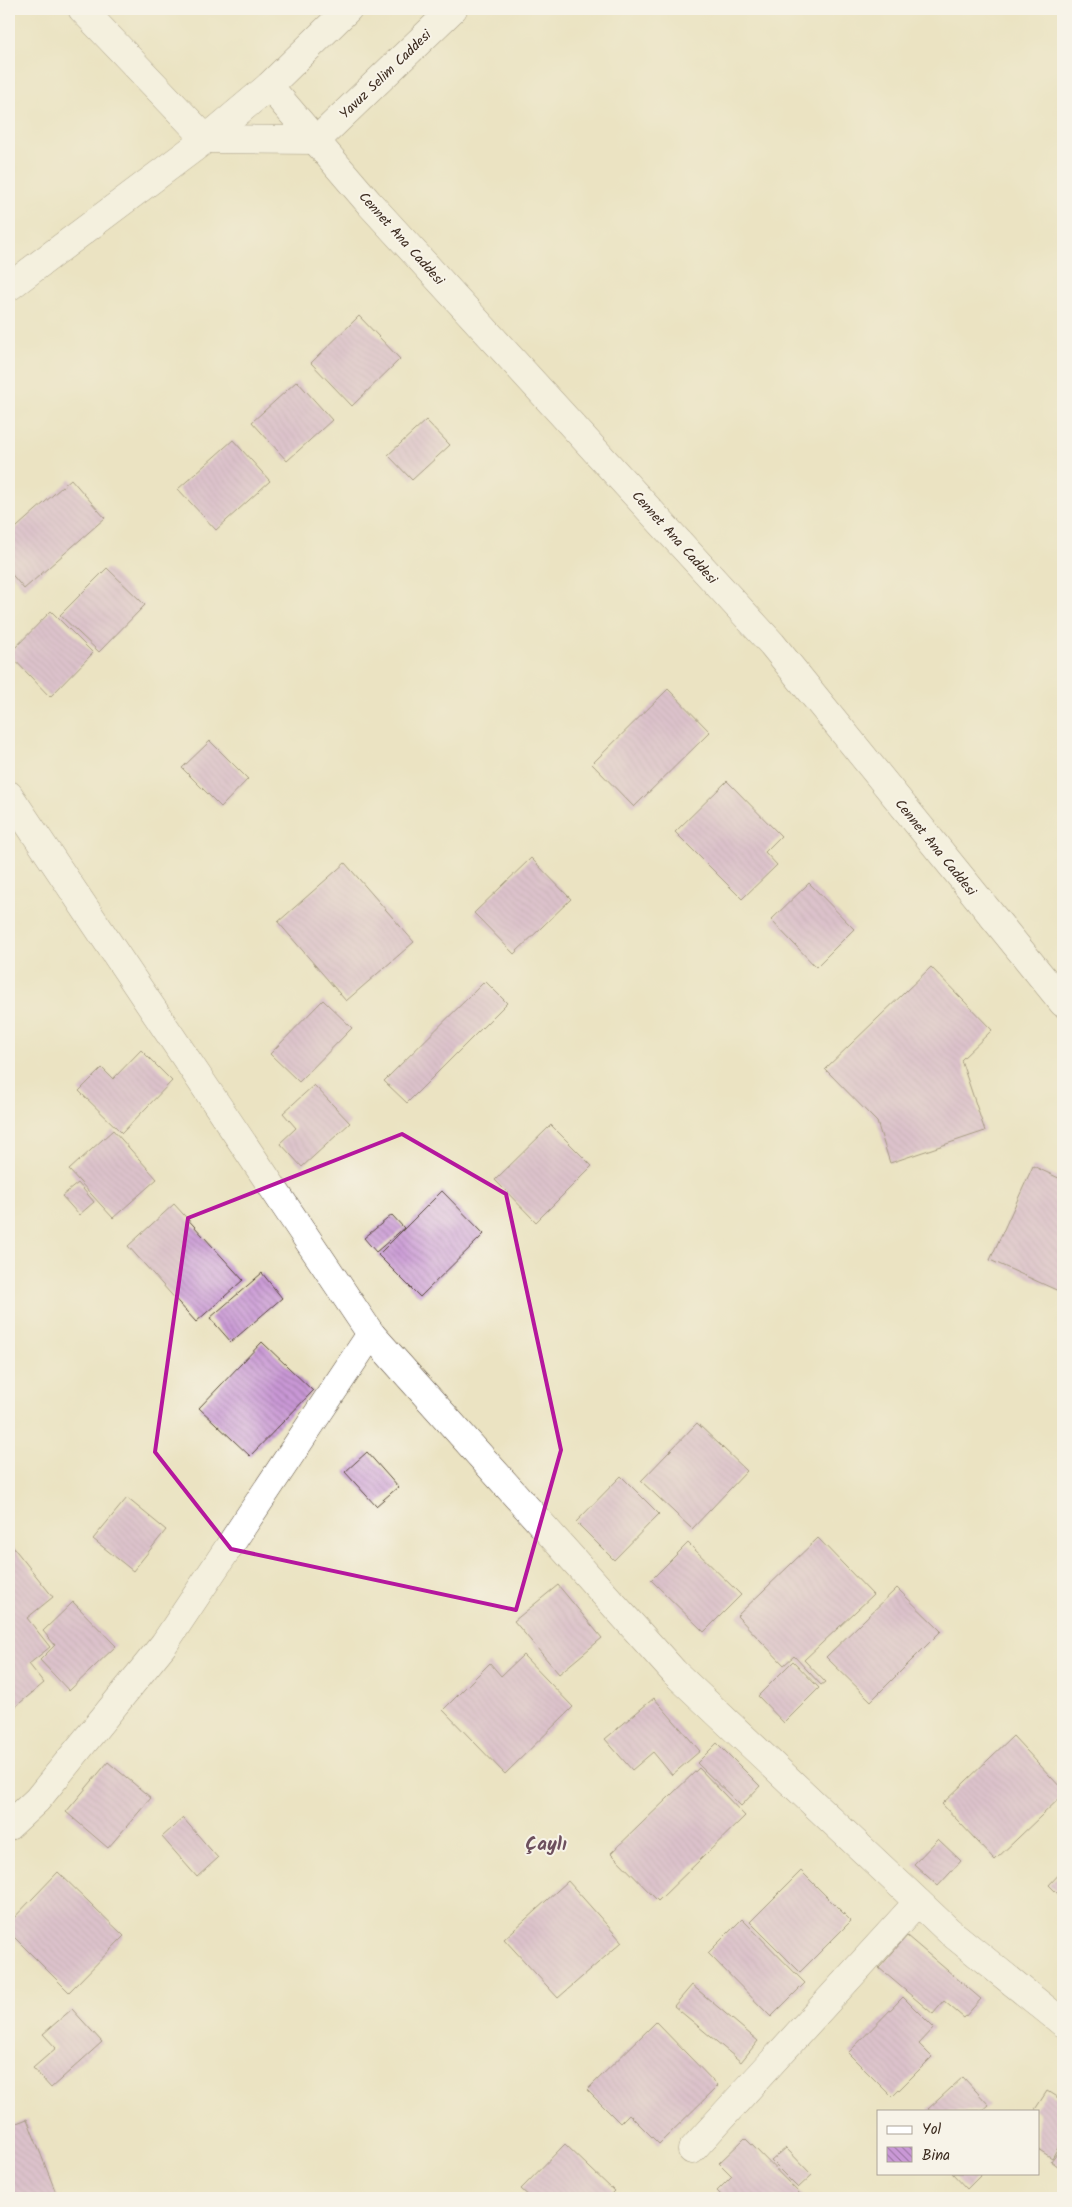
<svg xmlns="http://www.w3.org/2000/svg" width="1072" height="2207" viewBox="0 0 1072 2207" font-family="Kalam,sans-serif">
<defs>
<pattern id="building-back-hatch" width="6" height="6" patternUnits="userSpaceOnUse" patternTransform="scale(1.25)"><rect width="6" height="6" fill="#c998d6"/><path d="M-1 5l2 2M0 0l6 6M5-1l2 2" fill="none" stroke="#a47cad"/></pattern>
</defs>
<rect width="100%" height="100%" fill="#f7f3e8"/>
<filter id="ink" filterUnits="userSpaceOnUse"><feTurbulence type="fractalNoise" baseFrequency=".02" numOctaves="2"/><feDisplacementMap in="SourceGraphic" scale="10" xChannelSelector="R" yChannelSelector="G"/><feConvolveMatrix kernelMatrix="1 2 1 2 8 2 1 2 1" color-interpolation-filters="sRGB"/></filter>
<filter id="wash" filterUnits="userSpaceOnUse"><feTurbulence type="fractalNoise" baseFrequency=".0096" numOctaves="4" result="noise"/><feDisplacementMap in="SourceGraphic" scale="20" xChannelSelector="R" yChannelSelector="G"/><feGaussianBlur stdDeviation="1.12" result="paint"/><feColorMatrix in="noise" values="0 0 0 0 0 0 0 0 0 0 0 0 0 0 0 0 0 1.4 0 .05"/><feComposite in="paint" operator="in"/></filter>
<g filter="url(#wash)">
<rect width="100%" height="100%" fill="#ebe3c2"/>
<g id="blocks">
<!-- building -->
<g fill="url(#building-back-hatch)">
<polygon points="359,316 400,359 352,406 311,363"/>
<polygon points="297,381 332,420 287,461 252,422"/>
<polygon points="426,420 450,445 412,480 388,455"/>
<polygon points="233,440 270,481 216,530 178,489"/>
<polygon points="71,479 105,518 24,589 9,571 9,534"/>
<polygon points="107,568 145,605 99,652 60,615"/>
<polygon points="51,611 93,653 50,697 9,654"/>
<polygon points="668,689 710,732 634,807 592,764"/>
<polygon points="210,741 248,779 221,807 182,768"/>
<polygon points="727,781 781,836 765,852 777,865 742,899 675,832"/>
<polygon points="531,858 571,899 514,954 474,913"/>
<polygon points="345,863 414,942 346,1001 278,922"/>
<polygon points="809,883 854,929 816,967 771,920"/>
<polygon points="931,967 992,1030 961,1060 985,1131 890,1163 877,1122 825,1069"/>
<polygon points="485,981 507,1003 407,1103 384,1081"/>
<polygon points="323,1000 352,1028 299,1082 270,1054"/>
<polygon points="141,1050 172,1081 122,1133 79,1091 102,1068 113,1079"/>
<polygon points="314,1085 350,1123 302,1167 280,1143 296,1128 283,1113"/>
<polygon points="551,1125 592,1166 536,1222 495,1180"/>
<polygon points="113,1130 157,1179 113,1218 69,1170"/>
<polygon points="1033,1166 1063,1180 1063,1293 990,1260"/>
<polygon points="78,1183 94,1202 79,1215 62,1196"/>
<polygon points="442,1191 484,1234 420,1297 378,1255"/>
<polygon points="174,1204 243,1280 196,1322 128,1246"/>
<polygon points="392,1215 404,1228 376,1252 364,1238"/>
<polygon points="262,1273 282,1298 231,1342 210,1318"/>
<polygon points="262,1342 313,1391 250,1456 199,1408"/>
<polygon points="697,1423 747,1471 692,1529 641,1481"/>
<polygon points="367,1452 398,1487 376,1506 345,1472"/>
<polygon points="621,1476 659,1514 614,1560 576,1522"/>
<polygon points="127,1498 166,1530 133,1571 93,1539"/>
<polygon points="818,1538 873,1595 804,1660 825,1682 821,1685 794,1656 784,1665 737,1616"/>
<polygon points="9,1542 53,1597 27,1618 50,1647 29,1664 44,1683 9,1712"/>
<polygon points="688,1543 741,1595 704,1632 651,1580"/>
<polygon points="558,1585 602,1638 559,1674 514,1621"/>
<polygon points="897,1588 941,1631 871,1701 826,1657"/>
<polygon points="73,1602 116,1646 69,1691 40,1660 55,1645 43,1631"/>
<polygon points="523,1655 573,1707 505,1774 443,1710 490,1663 501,1676"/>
<polygon points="793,1661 819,1688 784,1723 758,1696"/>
<polygon points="654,1698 700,1751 672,1775 653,1752 632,1770 605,1739"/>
<polygon points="1013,1736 1063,1790 1063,1795 995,1860 942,1804"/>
<polygon points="717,1743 760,1786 741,1806 697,1763"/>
<polygon points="108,1762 151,1798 108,1848 66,1812"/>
<polygon points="699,1768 745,1816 658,1901 611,1853"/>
<polygon points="183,1818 218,1858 197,1877 162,1837"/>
<polygon points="938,1839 961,1861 938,1886 914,1864"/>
<polygon points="1063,1870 1063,1899 1049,1885"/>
<polygon points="801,1871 851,1921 800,1972 750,1922"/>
<polygon points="58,1872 124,1936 69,1992 9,1932 9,1923"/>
<polygon points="568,1881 622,1942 558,1998 504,1939"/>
<polygon points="742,1919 805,1983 771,2017 708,1953"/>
<polygon points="907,1936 981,1999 964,2018 944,2001 933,2014 879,1968"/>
<polygon points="692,1985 758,2041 741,2062 674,2006"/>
<polygon points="903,1997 934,2028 919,2044 932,2057 892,2097 848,2053"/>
<polygon points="72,2009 102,2042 51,2088 33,2068 56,2048 43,2034"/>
<polygon points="656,2022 718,2086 659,2144 629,2114 620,2123 587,2090"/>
<polygon points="963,2077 989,2105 982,2111 930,2111 928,2109"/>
<polygon points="1047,2091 1063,2101 1063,2139 1052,2158 1038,2149 1038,2111 1034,2111"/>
<polygon points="27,2119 58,2198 9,2198 9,2126"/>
<polygon points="745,2138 804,2198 724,2198 717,2191 732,2176 719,2163"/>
<polygon points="565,2144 614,2191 607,2198 531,2198 521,2189"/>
<polygon points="1063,2145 1063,2170 1051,2161"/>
<polygon points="786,2148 812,2175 798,2188 771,2161"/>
<polygon points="952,2173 983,2173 967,2189"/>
</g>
</g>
</g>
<g filter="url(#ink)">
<use href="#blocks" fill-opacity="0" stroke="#554637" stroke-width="1"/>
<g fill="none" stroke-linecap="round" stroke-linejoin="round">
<defs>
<g id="minor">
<polyline points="82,9 206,139 317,140 453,9"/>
<polyline points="269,86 369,203 772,644 1063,1003"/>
<polyline points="9,287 206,139 269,86 348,9"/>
<polyline points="9,795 371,1334 674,1672 949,1931 1063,2023"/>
<polyline points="9,1826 37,1800 164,1644 371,1334"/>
<polyline points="692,2150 918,1902"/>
</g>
</defs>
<!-- minor casing -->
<use href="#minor" stroke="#554637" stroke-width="29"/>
<!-- minor -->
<use href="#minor" stroke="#fff" stroke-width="28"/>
</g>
</g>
<!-- marked area -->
<path d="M0 0H1072V2207H0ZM402,1134L506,1194L561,1450L516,1610L231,1549L155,1452L188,1218Z" fill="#ebe3c2" fill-opacity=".55" fill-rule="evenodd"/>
<path fill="none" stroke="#b5179e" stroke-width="4" stroke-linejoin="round" d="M402,1134L506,1194L561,1450L516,1610L231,1549L155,1452L188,1218Z"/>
<g text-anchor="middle" stroke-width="4" stroke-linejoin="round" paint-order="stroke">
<!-- street labels -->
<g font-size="14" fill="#3b2a1e" stroke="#f7f3e8">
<text transform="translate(385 74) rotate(-44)" y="5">Yavuz Selim Caddesi</text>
<text transform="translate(402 238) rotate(48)" y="5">Cennet Ana Caddesi</text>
<text transform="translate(675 537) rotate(48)" y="5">Cennet Ana Caddesi</text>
<text transform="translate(936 847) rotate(51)" y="5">Cennet Ana Caddesi</text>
</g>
<!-- district labels -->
<g font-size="19" font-weight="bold" fill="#6d505e" stroke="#f7f3e8">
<text x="546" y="1850">Çaylı</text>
</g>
</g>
<!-- margin -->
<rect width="1072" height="2207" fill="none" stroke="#f7f3e8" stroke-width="30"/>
<!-- legend -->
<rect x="877" y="2110" width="162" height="65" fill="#f7f3e8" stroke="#aca397"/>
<rect x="887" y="2126" width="25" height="8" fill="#ffffff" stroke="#aca397"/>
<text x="922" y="2134" font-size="15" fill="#3b2a1e">Yol</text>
<rect x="887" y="2147" width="25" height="15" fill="url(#building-back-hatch)" stroke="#aca397"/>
<text x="922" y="2160" font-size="15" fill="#3b2a1e">Bina</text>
</svg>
